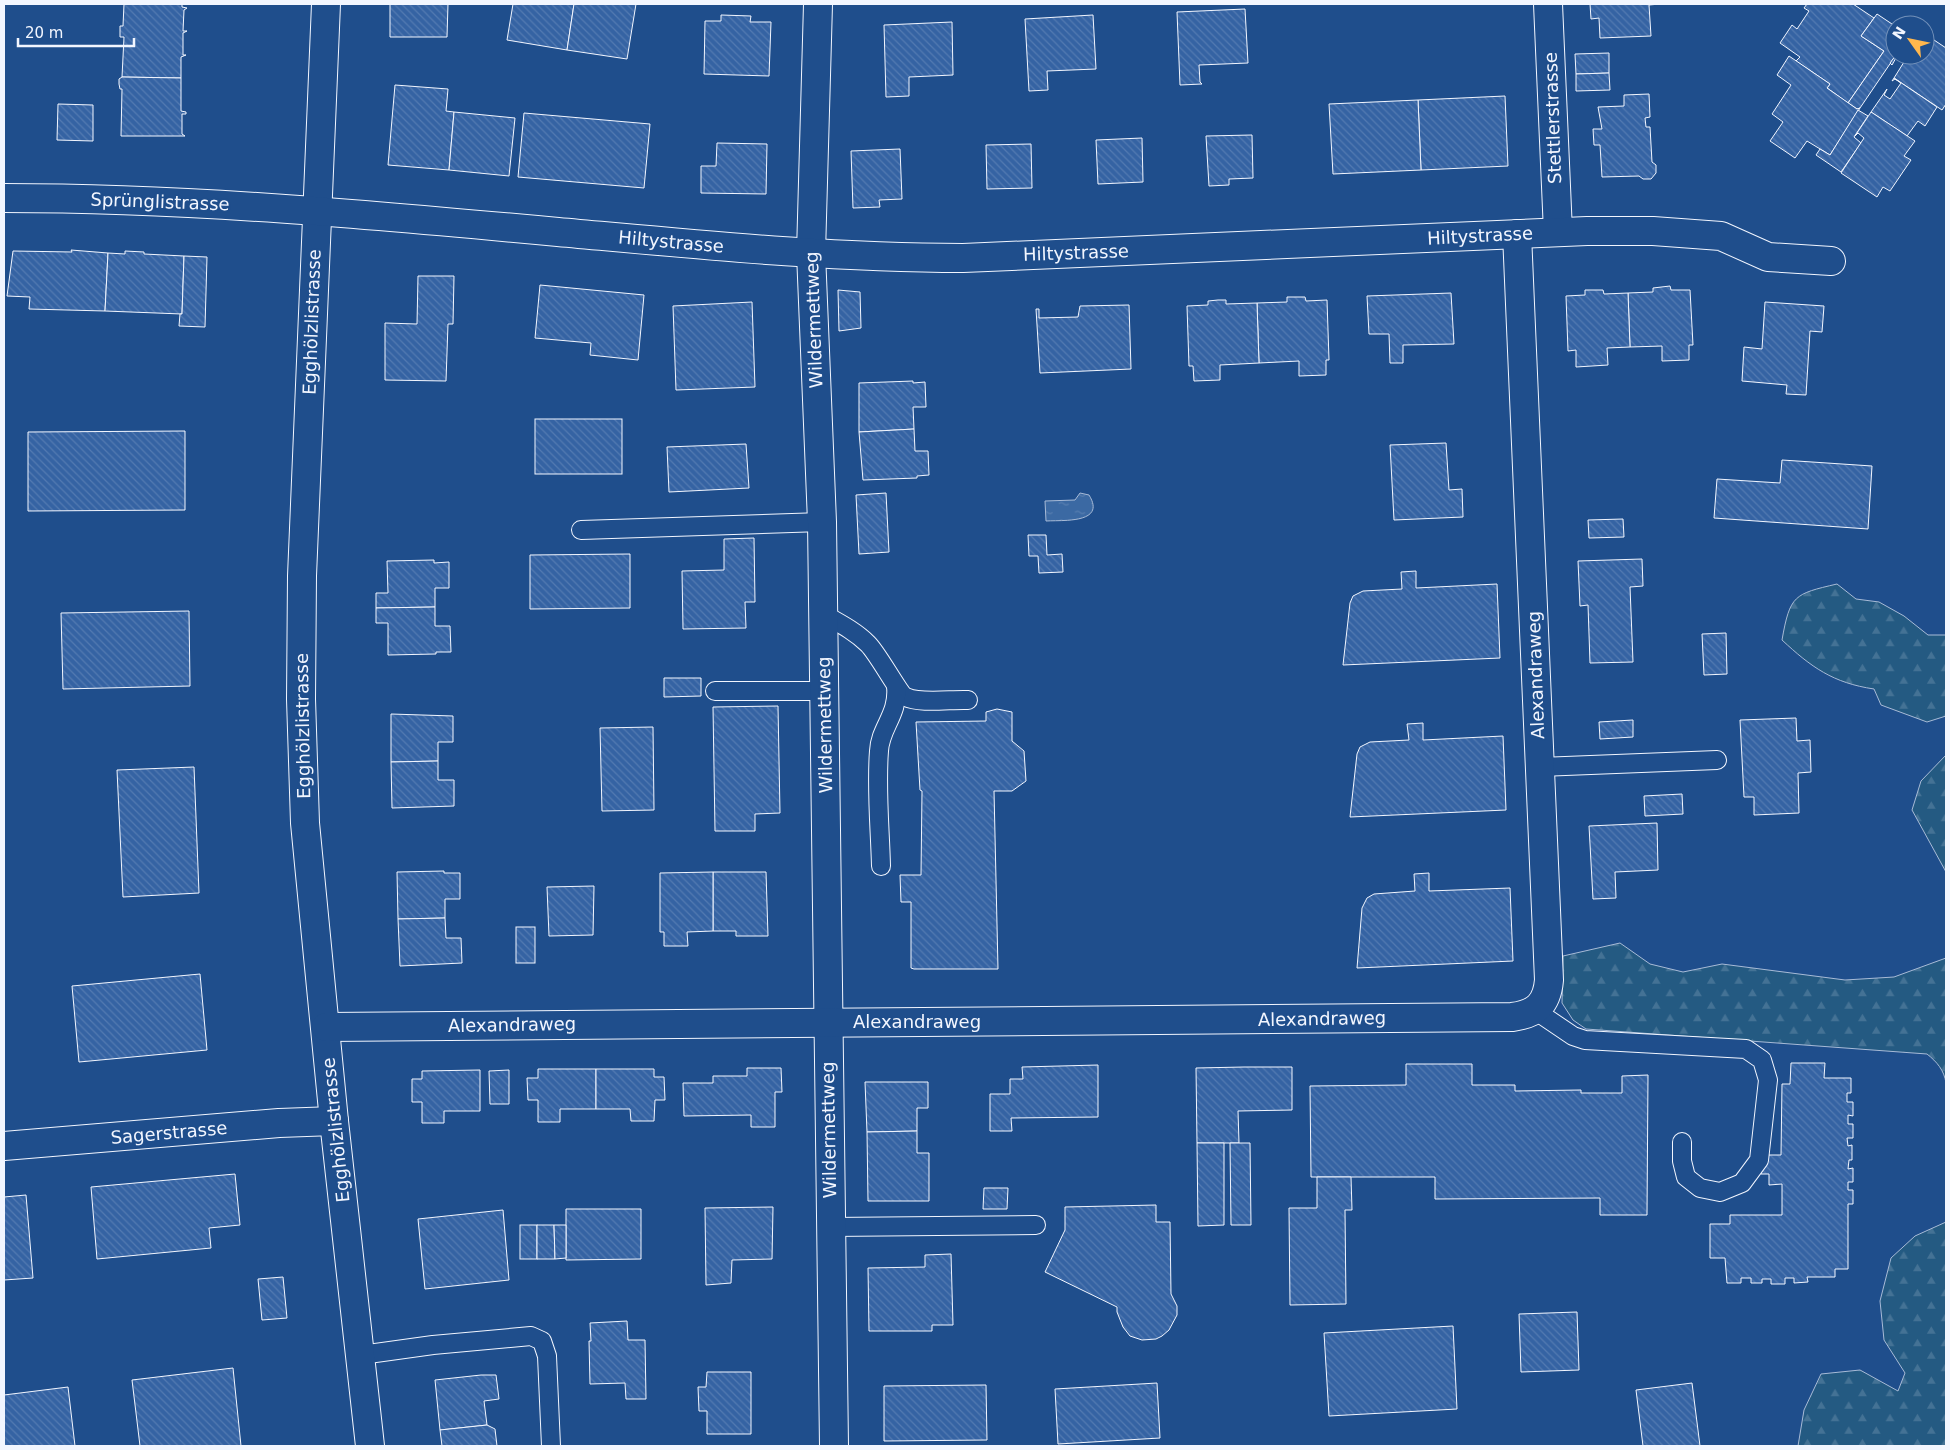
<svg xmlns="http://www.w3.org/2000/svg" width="1950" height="1450" viewBox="0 0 1950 1450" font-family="'DejaVu Sans',sans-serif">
<defs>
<pattern id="forest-firs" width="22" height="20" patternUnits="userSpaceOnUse" patternTransform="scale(1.25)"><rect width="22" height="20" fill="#245a82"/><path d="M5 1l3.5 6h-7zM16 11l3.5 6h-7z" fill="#447295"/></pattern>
<pattern id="water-ripples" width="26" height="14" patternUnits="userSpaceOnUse" patternTransform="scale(1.25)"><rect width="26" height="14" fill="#3b69a3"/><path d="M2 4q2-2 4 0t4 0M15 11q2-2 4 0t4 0" fill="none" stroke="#587fb1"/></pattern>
<pattern id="building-back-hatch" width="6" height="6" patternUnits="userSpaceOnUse" patternTransform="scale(1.25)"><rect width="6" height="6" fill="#3563a3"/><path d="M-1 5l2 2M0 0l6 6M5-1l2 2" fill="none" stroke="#537ab1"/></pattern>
</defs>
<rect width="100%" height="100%" fill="#1f4e8c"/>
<!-- forest -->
<g fill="url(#forest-firs)" stroke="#a8bbd7">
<path d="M1837,584L1856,599L1879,602L1904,616L1928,635H1946V716L1927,722L1881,705L1874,689C1833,683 1811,667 1782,640C1790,595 1794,594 1837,584Z"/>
<polygon points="1946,755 1946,872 1912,810 1921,781"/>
<path d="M1620,943L1650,964L1683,972L1722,964L1845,980L1894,977L1946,958V1083C1944,1070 1937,1062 1927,1054L1586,1029L1573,1020L1562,1003L1563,956Z"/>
<polygon points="1946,1222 1946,1446 1798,1446 1804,1410 1821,1374 1860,1370 1898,1391 1905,1373 1884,1340 1880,1301 1891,1258 1915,1236"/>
</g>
<!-- water -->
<path fill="url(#water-ripples)" stroke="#a8bbd7" d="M1080,493L1089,495C1107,524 1062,520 1046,521L1045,501L1075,500Z"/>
<!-- building -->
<g fill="url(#building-back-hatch)" stroke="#f2f6ff">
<polygon points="124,4 182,4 182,7 187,8 184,10 183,31 187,31 183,33 183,55 186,55 181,57 181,78 122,77 124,37 120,37 120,26 123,26"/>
<polygon points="390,4 448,4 447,37 390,37"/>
<polygon points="513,4 574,4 567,50 507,40"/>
<polygon points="574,4 636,4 627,59 567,50"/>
<polygon points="1590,4 1660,4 1649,5 1651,36 1600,38 1599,18 1591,19"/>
<polygon points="1807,4 1853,4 1874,18 1861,36 1884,51 1848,103 1827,88 1830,84 1796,61 1800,57 1780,43 1792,25 1797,29 1809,11 1804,8"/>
<polygon points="1245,9 1248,63 1199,65 1200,82 1202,84 1180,85 1177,12"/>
<polygon points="1877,14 1895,26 1896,55 1860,108 1857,109 1848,103 1884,51 1861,36"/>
<polygon points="721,15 751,16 750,22 771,22 769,76 704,74 705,21 721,21"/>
<polygon points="1093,15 1096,69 1047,71 1048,90 1029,91 1025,19"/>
<polygon points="952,22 953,75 909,77 909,96 886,97 884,25"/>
<polygon points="1925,34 1946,48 1946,104 1942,110 1894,78 1904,62 1897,56 1892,65 1890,63 1896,55 1925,55"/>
<polygon points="1609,53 1609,73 1576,74 1575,54"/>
<polygon points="1789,56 1830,84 1827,88 1857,109 1860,108 1830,155 1807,141 1795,158 1770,141 1783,122 1772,114 1791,85 1777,75"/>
<polygon points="1609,73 1610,90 1576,91 1576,74"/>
<polygon points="122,77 181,78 181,111 186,112 186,114 182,114 182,134 185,136 121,136 122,89 120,89 119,84 119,79"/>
<polygon points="1894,78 1937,107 1925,126 1918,121 1907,136 1871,112 1887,89 1884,95 1890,99 1901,83 1895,79 1892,81"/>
<polygon points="395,85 448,89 446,111 454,112 449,170 388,165"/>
<polygon points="1649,94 1650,117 1645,118 1646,127 1650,127 1652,162 1656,165 1656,173 1651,179 1643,179 1639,176 1602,177 1600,145 1594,145 1593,129 1602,129 1598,107 1624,106 1624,95"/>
<polygon points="1505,96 1508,166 1421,170 1418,100"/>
<polygon points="1418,100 1421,170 1333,174 1329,104"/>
<polygon points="58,104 93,105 93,141 57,140"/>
<polygon points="1858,110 1868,116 1854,137 1861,143 1841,172 1816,155 1820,149 1830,155"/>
<polygon points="454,112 515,118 509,176 449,170"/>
<polygon points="1871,112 1915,141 1904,156 1911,160 1890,191 1883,187 1877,197 1841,173 1864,138 1858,133 1855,136"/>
<polygon points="524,113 650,124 644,188 518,177"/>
<polygon points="1252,135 1253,178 1229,179 1229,185 1209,186 1206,136"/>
<polygon points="1142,138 1143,182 1098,184 1096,140"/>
<polygon points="717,143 767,144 766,194 701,193 701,166 716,166"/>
<polygon points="1031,144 1032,188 987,189 986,145"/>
<polygon points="900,149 902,199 879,200 880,207 853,208 851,151"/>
<polygon points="71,250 108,253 105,311 29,309 30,297 7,296 13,251 72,252"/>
<polygon points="125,251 144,252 144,254 184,256 182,314 105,311 108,253 125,254"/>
<polygon points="184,256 207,257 205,327 179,326 180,314 182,314"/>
<polygon points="418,276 454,276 453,324 448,324 446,381 385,380 385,323 417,324"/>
<polygon points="540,285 644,295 638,360 590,355 591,343 535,338"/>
<polygon points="1670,286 1671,290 1690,290 1693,345 1689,345 1689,360 1662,361 1662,346 1630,347 1628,293 1653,292 1653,288"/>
<polygon points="838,290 860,292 861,328 839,331"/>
<polygon points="1585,290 1603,290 1604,294 1628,293 1630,347 1607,348 1608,365 1576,367 1576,350 1568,351 1566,296 1585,295"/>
<polygon points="1451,293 1454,344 1403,345 1403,363 1390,363 1389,334 1369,334 1367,296"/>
<polygon points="1287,297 1305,297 1306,301 1327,300 1329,360 1326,360 1326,375 1299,376 1299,361 1259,363 1257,303 1287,302"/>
<polygon points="1218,300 1226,300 1226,304 1257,303 1259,363 1220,365 1220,380 1194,381 1193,366 1189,366 1187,306 1208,305 1208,301"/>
<polygon points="752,302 755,387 676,390 673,306"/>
<polygon points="1765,302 1824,306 1822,332 1810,331 1806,395 1786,394 1787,385 1742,381 1744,347 1762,349"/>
<polygon points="1129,305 1131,369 1040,373 1036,309 1039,309 1039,318 1078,317 1080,306"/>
<polygon points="913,381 913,383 925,382 926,407 913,407 914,429 859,432 859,383"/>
<rect x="535" y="419" width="87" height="55"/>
<polygon points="914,429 915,451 928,451 929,475 917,476 917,478 863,480 859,432"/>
<polygon points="185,431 185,510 28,511 28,432"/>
<polygon points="1446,443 1449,490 1462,489 1463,517 1394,520 1390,445"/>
<polygon points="746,444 749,488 669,492 667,447"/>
<polygon points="1782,460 1872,466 1868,529 1714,518 1717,479 1780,483"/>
<polygon points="886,493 889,552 859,554 856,495"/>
<polygon points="1623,519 1624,537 1589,538 1588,520"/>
<polygon points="1028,535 1046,535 1047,555 1062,554 1063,572 1039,573 1038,556 1029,556"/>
<polygon points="754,538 755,602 745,602 746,628 683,629 682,571 724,570 724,539"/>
<polygon points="630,554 630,608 530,609 530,555"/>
<polygon points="1642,559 1643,586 1630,587 1633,662 1590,663 1588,605 1580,606 1578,561"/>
<polygon points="434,560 434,563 449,562 449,588 435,588 435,607 376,608 376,593 388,593 387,561"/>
<polygon points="1416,571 1416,588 1497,584 1500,658 1343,665 1350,603 1353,596 1363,591 1402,589 1401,572"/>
<polygon points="435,607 435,626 450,626 451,652 436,652 436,654 388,655 388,623 376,623 376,608"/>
<polygon points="189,611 190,686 63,689 61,613"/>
<polygon points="1726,633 1727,674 1704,675 1702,634"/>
<polygon points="664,678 701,678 701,696 664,697"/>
<polygon points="778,706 780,813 755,814 755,831 715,831 713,707"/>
<polygon points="997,709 1012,712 1012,741 1024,751 1026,781 1012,791 994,791 998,969 914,969 911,968 911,902 901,902 900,875 921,875 922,791 920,790 916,722 986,721 986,712"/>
<polygon points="391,714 453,716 453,742 438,742 438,761 391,762"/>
<polygon points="1796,718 1797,741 1810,740 1811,772 1798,773 1799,813 1754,815 1754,797 1744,797 1740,720"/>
<polygon points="1633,720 1633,737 1600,739 1599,722"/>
<polygon points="1423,723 1423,740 1503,736 1506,810 1350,817 1357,754 1360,747 1370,742 1409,740 1407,724"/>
<polygon points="653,727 654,810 602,811 600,728"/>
<polygon points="438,761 438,780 454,780 454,806 392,808 391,762"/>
<polygon points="194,767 199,893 123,897 117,770"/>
<polygon points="1682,794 1683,814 1645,816 1644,796"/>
<polygon points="1657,823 1658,870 1615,872 1616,898 1593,899 1589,826"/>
<polygon points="444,871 444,873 460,873 460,899 445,899 445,918 398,919 397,872"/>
<polygon points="713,872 766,872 768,936 736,936 736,931 713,931"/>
<polygon points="713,872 713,931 687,932 688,946 664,946 664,932 660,932 660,873"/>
<polygon points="1429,873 1429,891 1510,888 1513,961 1357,968 1362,908 1367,898 1374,894 1415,891 1414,874"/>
<polygon points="594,886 593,935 549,936 547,887"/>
<polygon points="445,918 446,938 461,938 462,963 400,966 398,919"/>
<rect x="516" y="927" width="19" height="36"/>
<polygon points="200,974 207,1050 79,1062 72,986"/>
<polygon points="1791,1063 1825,1063 1824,1078 1851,1078 1851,1093 1847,1093 1847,1102 1853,1102 1853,1116 1848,1115 1848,1124 1853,1124 1853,1138 1847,1138 1848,1146 1852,1145 1852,1160 1849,1160 1848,1169 1853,1168 1853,1182 1848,1182 1848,1190 1853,1190 1853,1204 1848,1204 1848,1269 1835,1269 1835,1277 1807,1277 1808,1282 1794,1283 1794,1278 1785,1278 1785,1284 1771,1284 1771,1279 1762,1279 1762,1283 1751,1283 1751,1278 1741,1278 1741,1283 1727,1283 1725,1258 1710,1258 1710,1224 1730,1224 1730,1215 1782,1215 1782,1184 1769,1185 1769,1174 1761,1174 1761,1155 1781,1155 1782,1084 1790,1084"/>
<polygon points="1406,1064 1472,1064 1472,1085 1515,1085 1515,1091 1581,1090 1581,1093 1622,1093 1622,1076 1648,1075 1647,1215 1600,1215 1600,1198 1435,1199 1435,1177 1311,1177 1310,1086 1406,1085"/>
<polygon points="1098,1065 1098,1117 1011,1118 1012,1131 990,1131 990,1094 1010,1094 1010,1079 1023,1079 1022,1067"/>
<polygon points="1244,1067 1292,1067 1292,1110 1238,1111 1239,1143 1197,1143 1196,1068"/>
<polygon points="747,1068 781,1068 782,1092 775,1092 775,1127 751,1127 751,1115 684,1116 683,1083 713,1083 713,1076 747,1076"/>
<polygon points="538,1069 596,1069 596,1109 560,1109 560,1122 538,1122 538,1100 528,1100 527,1078 538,1078"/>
<polygon points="596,1069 654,1069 654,1077 664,1077 665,1100 655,1100 654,1121 631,1121 630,1109 596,1109"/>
<polygon points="480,1070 480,1111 444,1111 444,1123 422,1123 422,1102 412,1102 412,1079 422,1079 422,1071"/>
<polygon points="509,1070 509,1104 490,1104 489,1071"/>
<polygon points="865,1082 928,1082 928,1108 917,1108 917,1131 867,1132"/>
<polygon points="917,1131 917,1153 929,1153 929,1201 868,1201 867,1132"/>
<polygon points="1197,1143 1224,1143 1224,1225 1198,1226"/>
<polygon points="1230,1143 1250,1143 1251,1225 1231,1225"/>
<polygon points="235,1174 240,1225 209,1228 211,1248 97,1259 91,1187"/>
<polygon points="1317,1177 1351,1177 1352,1210 1345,1210 1346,1304 1290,1305 1289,1208 1317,1208"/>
<polygon points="984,1188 1008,1188 1007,1209 983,1209"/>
<polygon points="26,1195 33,1278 4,1280 4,1197"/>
<polygon points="1156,1205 1156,1222 1170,1222 1171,1294 1177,1306 1177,1315 1169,1330 1162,1336 1156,1339 1142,1340 1130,1336 1123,1327 1117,1312 1117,1307 1045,1272 1065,1230 1065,1207"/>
<polygon points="773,1207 772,1259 732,1260 731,1283 706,1285 705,1208"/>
<polygon points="566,1209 641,1209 641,1259 566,1260"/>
<polygon points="503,1210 509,1280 425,1289 418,1219"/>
<rect x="520" y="1225" width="17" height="34"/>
<polygon points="537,1225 554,1225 555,1259 537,1259"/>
<polygon points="554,1225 566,1225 566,1258 555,1259"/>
<polygon points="951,1254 953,1325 932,1325 932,1331 869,1331 868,1268 925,1267 925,1255"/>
<polygon points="283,1277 287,1318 262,1320 258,1279"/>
<polygon points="1577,1312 1579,1370 1521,1372 1519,1314"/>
<polygon points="627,1321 628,1340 645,1340 646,1399 626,1399 625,1383 590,1384 589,1341 591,1341 590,1323"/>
<polygon points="1453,1326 1457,1409 1329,1416 1324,1333"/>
<polygon points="233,1368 241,1446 140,1446 132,1380"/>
<polygon points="707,1372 751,1372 751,1434 707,1434 707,1411 699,1411 698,1387 706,1387"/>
<polygon points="481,1375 496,1375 499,1399 484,1401 487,1425 440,1430 435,1380"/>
<polygon points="1157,1383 1160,1438 1058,1444 1055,1389"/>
<polygon points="1692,1383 1700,1446 1643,1446 1636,1390"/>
<polygon points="986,1385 987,1440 884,1441 884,1386"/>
<polygon points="68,1387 75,1446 4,1446 4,1395"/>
<polygon points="487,1425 495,1429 497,1446 442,1446 440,1430"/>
</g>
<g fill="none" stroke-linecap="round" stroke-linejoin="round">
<defs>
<g id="lane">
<polyline points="581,530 822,522"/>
<path d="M823,614C839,623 855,631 868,644C879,655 899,694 906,697C919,704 953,699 968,700"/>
<polyline points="715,691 824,691"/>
<polyline points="1540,767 1717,760"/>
<path d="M881,866C880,828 876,789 879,751C880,727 899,715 896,686"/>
<polyline points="1536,1011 1573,1036 1585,1040 1746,1049 1762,1060 1768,1080 1759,1160 1742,1183 1720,1192 1700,1188 1686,1177 1682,1161 1682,1142"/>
<polyline points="830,1227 1036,1225"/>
<polyline points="361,1355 433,1345 531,1336 542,1341 547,1356 551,1446"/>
</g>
<g id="street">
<polyline points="326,4 302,576 301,699 305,823 334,1121 370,1446"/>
<polyline points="818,4 811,253 822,522 834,1446"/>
<polyline points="1548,4 1558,232"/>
<path d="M4,198C189,198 374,215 558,232C693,244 828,258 963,258L1587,231H1653L1721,236L1768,257L1831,261"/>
<path d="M326,1027L1512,1017C1536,1014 1547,1004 1549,980L1517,234"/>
<polyline points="4,1146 279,1123 334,1121"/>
</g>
</defs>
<!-- lane casing -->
<use href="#lane" stroke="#f2f6ff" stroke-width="20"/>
<!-- street casing -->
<use href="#street" stroke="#f2f6ff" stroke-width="30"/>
<!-- lane -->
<use href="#lane" stroke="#1f4e8c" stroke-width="18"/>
<!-- street -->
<use href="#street" stroke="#1f4e8c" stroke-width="28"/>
</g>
<g text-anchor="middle" stroke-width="4" stroke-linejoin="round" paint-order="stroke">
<!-- street labels -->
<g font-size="18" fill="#f2f6ff" stroke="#1f4e8c">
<text transform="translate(1553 118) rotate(-92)" y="6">Stettlerstrasse</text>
<text transform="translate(160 202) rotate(2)" y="6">Sprünglistrasse</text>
<text transform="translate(1480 236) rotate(-3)" y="6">Hiltystrasse</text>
<text transform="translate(671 242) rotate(5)" y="6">Hiltystrasse</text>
<text transform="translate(1076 253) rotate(-2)" y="6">Hiltystrasse</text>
<text transform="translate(814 320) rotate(-92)" y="6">Wildermettweg</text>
<text transform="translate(312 322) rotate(-88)" y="6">Egghölzlistrasse</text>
<text transform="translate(1536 675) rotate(-92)" y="6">Alexandraweg</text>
<text transform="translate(825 725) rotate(-91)" y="6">Wildermettweg</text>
<text transform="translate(303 726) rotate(-91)" y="6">Egghölzlistrasse</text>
<text transform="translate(1322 1019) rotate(-1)" y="6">Alexandraweg</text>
<text x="917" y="1028">Alexandraweg</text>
<text transform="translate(512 1025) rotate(-1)" y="6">Alexandraweg</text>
<text transform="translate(336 1130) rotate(-96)" y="6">Egghölzlistrasse</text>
<text transform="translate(829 1130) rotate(-91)" y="6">Wildermettweg</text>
<text transform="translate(169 1133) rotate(-5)" y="6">Sagerstrasse</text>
</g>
</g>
<!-- border -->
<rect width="1950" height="1450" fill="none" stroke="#f2f6ff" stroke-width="10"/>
<!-- north arrow -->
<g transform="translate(1910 40) rotate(303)"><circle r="24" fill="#1f4e8c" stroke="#7391ba"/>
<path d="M0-4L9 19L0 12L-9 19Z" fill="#ffb74d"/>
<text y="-8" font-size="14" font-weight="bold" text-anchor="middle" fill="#f2f6ff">N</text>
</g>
<!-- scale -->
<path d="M18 38v8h116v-8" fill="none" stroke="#f2f6ff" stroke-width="2.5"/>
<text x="25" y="38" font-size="15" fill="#f2f6ff" stroke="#1f4e8c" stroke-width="4" paint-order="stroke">20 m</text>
</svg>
